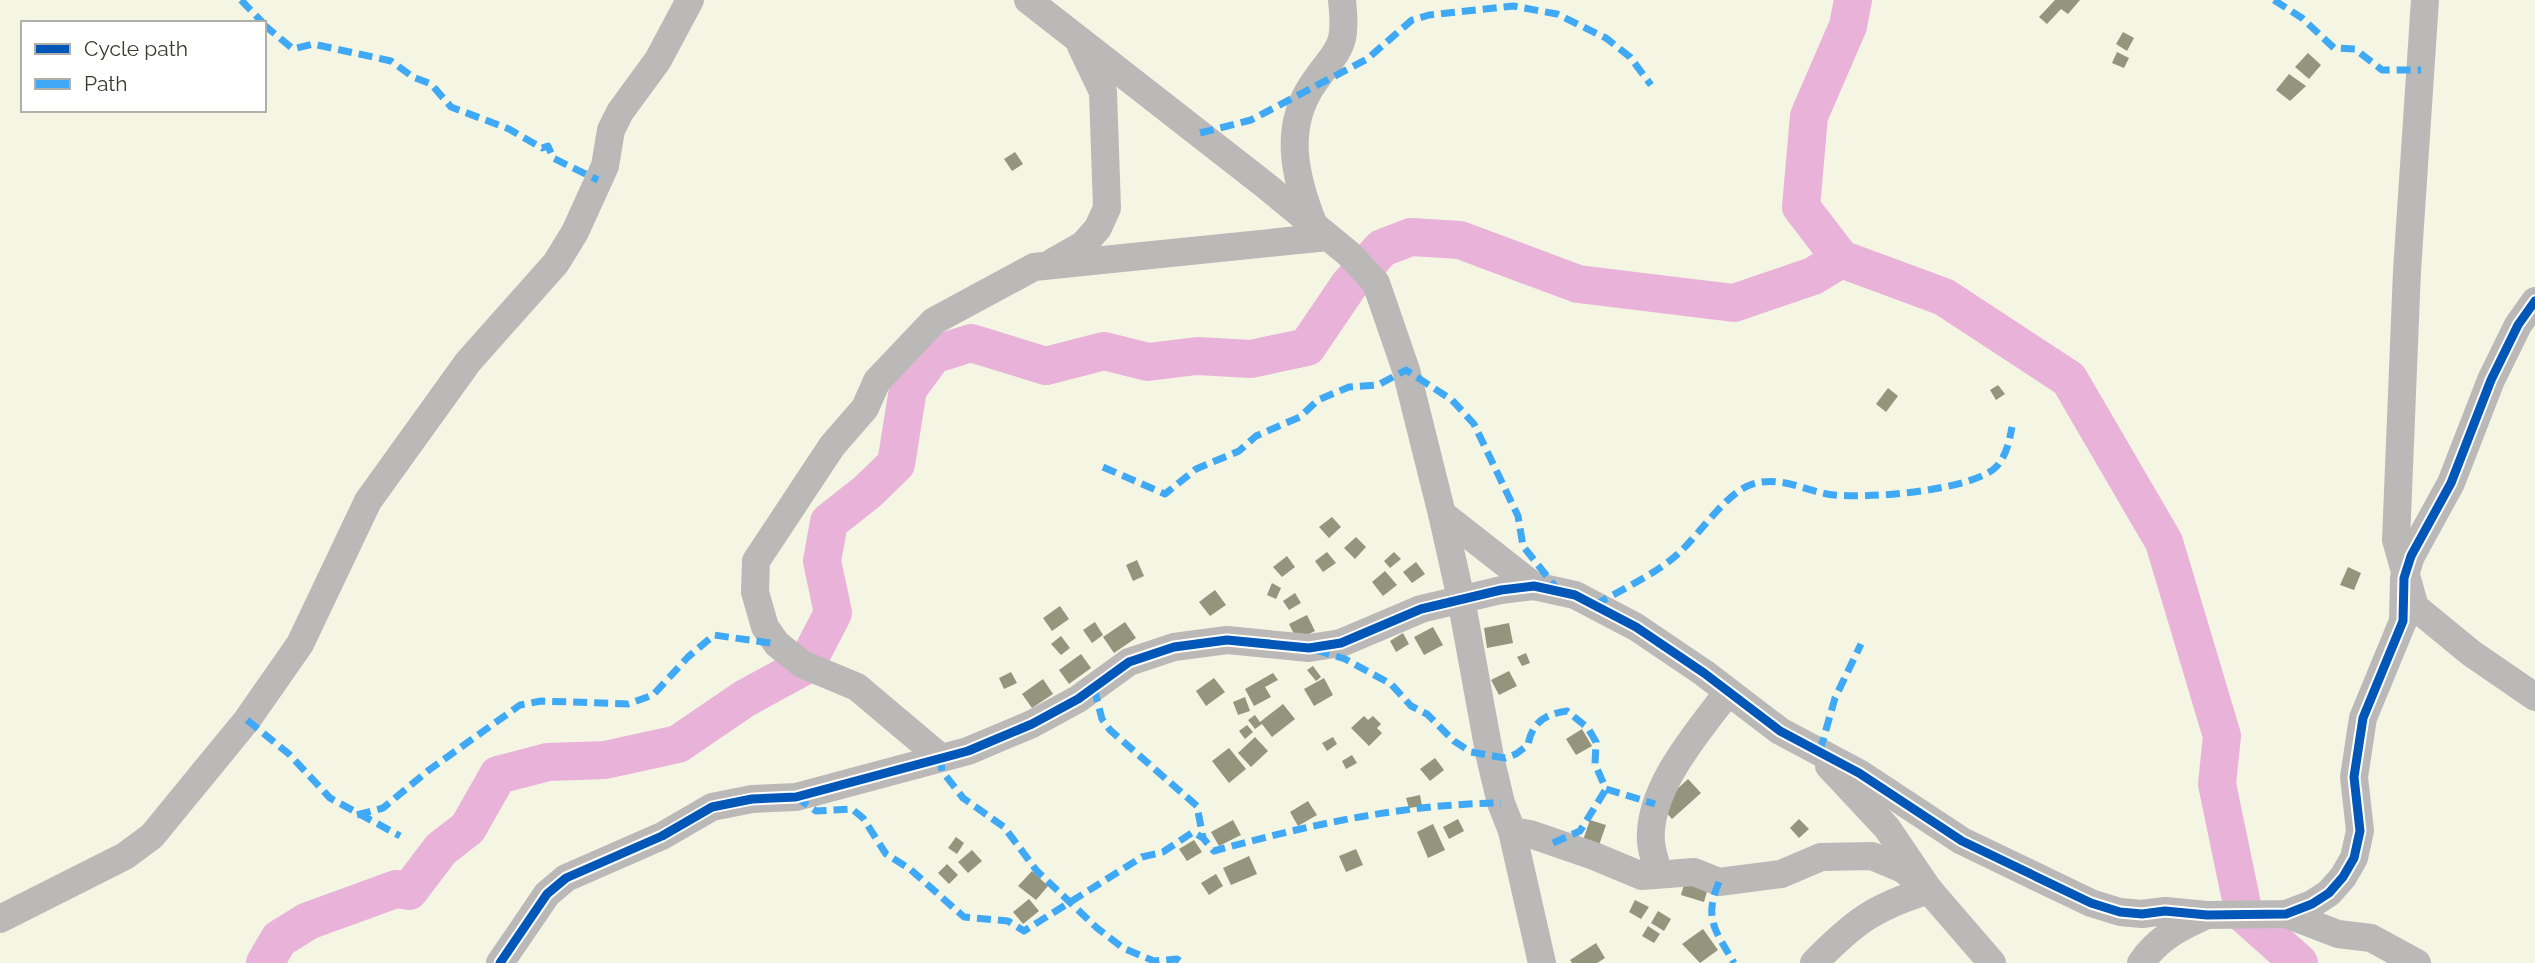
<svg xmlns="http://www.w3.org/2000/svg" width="2535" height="963" viewBox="0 0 2535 963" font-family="Raleway,sans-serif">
<rect width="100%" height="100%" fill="#f5f5e4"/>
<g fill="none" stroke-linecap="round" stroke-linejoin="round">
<!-- river -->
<g stroke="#e9b2d9" stroke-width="38">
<polyline points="1853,0 1848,26 1809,116 1801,207 1841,259 1944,297 2069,379 2164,542 2222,736 2217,784 2244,914 2299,963"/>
<polyline points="265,963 279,939 308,921 396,889 409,891 441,849 468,828 498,775 548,762 605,760 678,744 744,699 806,665 833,613 822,561 829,522 867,492 896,464 908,389 933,355 971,343 1046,366 1104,351 1148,362 1197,356 1251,359 1307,347 1349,285 1382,248 1411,237 1460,240 1578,284 1734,303 1813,276 1841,259"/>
</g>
</g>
<!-- building -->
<g fill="#95947c">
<polygon points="2055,0 2080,0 2068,14 2061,9 2047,24 2039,17"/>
<polygon points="2123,32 2134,38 2127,51 2116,44"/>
<polygon points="2117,52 2129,58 2124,68 2112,63"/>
<polygon points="2308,53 2321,65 2309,79 2295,67"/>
<polygon points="2289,74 2306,86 2290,101 2276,90"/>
<polygon points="1015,152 1023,164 1012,171 1004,159"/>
<polygon points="1998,385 2005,394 1996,400 1990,390"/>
<polygon points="1888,388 1898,396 1886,412 1876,404"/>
<polygon points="1332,517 1341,527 1329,538 1319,527"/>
<polygon points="1356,537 1366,547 1355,559 1344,548"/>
<polygon points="1327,552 1336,563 1323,572 1315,561"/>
<polygon points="1394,552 1401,559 1390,568 1384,561"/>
<polygon points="1287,556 1295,567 1282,577 1273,567"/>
<polygon points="1137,560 1144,576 1133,581 1126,565"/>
<polygon points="1416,562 1425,574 1412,583 1403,572"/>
<polygon points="2348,567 2361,573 2354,590 2340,585"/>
<polygon points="1385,571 1397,585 1383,596 1372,582"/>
<polygon points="1272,583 1281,588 1276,599 1267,595"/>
<polygon points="1215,590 1226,605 1210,616 1199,602"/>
<polygon points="1295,593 1301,603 1289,610 1283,601"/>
<polygon points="1060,606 1069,619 1052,631 1043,618"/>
<polygon points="1307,615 1315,631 1297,640 1289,624"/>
<polygon points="1095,622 1103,635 1092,643 1083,630"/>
<polygon points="1125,622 1136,638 1114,653 1103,637"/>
<polygon points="1509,623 1513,643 1487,648 1484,628"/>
<polygon points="1433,627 1443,645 1424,655 1414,637"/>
<polygon points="1403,633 1409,644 1396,652 1390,641"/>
<polygon points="1061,636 1070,648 1061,655 1051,644"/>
<polygon points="1526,653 1530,663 1522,666 1517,657"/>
<polygon points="1081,654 1091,668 1069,684 1059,670"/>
<polygon points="1313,666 1321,677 1316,681 1307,670"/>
<polygon points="1509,671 1517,686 1499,695 1491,680"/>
<polygon points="1011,672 1017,683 1004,689 999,678"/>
<polygon points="1273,673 1278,680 1265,687 1271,697 1254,706 1245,689"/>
<polygon points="1214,678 1225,692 1206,706 1196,691"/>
<polygon points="1324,678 1333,695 1314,706 1304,689"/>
<polygon points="1043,679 1053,694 1032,708 1022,694"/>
<polygon points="1245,697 1250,711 1238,715 1233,702"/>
<polygon points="1283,704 1295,719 1272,737 1262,724 1255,729 1248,720 1255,715 1260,722"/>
<polygon points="1364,716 1368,720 1373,716 1381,724 1377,728 1382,733 1369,746 1351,728"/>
<polygon points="1247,725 1253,732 1245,739 1239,731"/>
<polygon points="1582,729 1592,746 1576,755 1566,739"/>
<polygon points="1255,737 1268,751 1251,767 1238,753"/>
<polygon points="1333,737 1337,744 1327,751 1322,743"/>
<polygon points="1229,748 1246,769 1229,783 1212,761"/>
<polygon points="1352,755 1357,763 1346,769 1342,761"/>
<polygon points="1435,758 1444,770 1430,781 1420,769"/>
<polygon points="1688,779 1701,793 1672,819 1660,805"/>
<polygon points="1420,795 1422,806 1409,808 1406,798"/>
<polygon points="1308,801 1317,815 1298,826 1290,812"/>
<polygon points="1458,819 1464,831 1449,839 1443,827"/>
<polygon points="1799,819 1809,829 1799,838 1790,828"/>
<polygon points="1233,820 1241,835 1219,846 1211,832"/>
<polygon points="1590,820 1606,825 1598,848 1582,843"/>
<polygon points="1433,824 1445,850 1428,858 1417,832"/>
<polygon points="956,837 964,843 957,854 948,848"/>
<polygon points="1194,840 1202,852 1187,861 1179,849"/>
<polygon points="1356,849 1363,865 1346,872 1339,856"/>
<polygon points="972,850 982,861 968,873 958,862"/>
<polygon points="1249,856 1257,874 1231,885 1223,868"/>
<polygon points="947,864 958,875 949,884 938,873"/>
<polygon points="1032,871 1048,886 1036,900 1018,886"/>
<polygon points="1216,874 1223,886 1209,895 1201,883"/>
<polygon points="1686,877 1709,884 1704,902 1681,895"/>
<polygon points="1029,899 1039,911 1023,924 1013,912"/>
<polygon points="1635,900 1649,907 1641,919 1629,912"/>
<polygon points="1658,911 1671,919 1664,931 1651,923"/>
<polygon points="1648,926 1660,934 1654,943 1642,936"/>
<polygon points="1703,929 1718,950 1700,963 1682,944"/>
<polygon points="1596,943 1605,958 1597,963 1572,963 1570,960"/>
</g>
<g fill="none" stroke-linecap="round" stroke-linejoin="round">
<!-- minor -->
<g stroke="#bbb9b8" stroke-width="28">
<polyline points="1028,0 1265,185 1349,254 1376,283 1406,370 1442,514 1461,599 1490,757 1501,803 1512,831 1542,963"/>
<polyline points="2425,0 2407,271 2396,540 2415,607 2471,653 2535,697"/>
<path d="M1313,223C1296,180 1283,131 1311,87C1336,48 1348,53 1342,0"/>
<polyline points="1053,262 1083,245 1098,228 1107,208 1103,92 1081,46"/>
<polyline points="1442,514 1534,586"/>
<polyline points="940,757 857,687 802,664 777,644 765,627 755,592 756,561 832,446 865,408 877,381 934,321 1034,267 1328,237"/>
<polyline points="1829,766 1887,828 1929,890 1992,963"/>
<polyline points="1512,831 1530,834 1594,856 1642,876 1694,872 1719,882 1781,874 1821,857 1872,856 1903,869 1929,890"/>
<path d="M1659,874C1656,864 1652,853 1651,842C1647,789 1698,732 1728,692"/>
<polyline points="2286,914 2338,934 2371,938 2417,963"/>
<polyline points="0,919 125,856 152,836 247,720 300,644 368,501 468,362 556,263 575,232 605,166 611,130 620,112 658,60 690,0"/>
<polyline points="500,963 547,894 566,878 662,836 712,807 752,799 796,797 968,751 1032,724 1078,699 1129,662 1174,647 1227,640 1309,648 1341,643 1421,609 1501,590 1534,586 1575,595 1636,627 1704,673 1780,731 1859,773 1962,841 2091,903 2120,912 2142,914 2165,911 2207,915 2286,914 2312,904 2329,893 2343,877 2354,858 2360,831 2354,777 2363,718 2403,621 2404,578 2411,556 2451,483 2491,380 2518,325 2535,301"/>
<path d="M1814,963C1854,922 1874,907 1929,890"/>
<path d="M2141,963C2158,938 2180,927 2207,915"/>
</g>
<!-- quiet -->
<g stroke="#3fa9f5" stroke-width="7" stroke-dasharray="14 7" stroke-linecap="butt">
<polyline points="241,0 263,23"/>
<polyline points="2274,0 2302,18 2334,48 2355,49 2382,70 2421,70"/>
<polyline points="264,25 293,49 313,44 391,61 413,77 431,84 451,107 509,129 542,148 548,146 553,158 598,180"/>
<polyline points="1200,133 1251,120 1367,59 1412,20 1429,15 1513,6 1557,14 1606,38 1630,57 1651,85"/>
<polyline points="1103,467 1165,494 1196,469 1239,451 1256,436 1300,417 1318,400 1349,387 1378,385 1406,370 1452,400 1474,424 1518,516 1523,546 1557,589"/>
<path d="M1595,605C1624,588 1657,574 1681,551C1700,533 1726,494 1750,485C1778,475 1801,489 1827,494C1860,500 1975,491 1997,466C2007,454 2009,442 2012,427"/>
<path d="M1316,650L1345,659L1391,684L1411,706L1427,714L1454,741L1471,752L1505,758L1516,754L1528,745C1532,722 1545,714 1567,711L1588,728L1596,742L1595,764L1606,789L1655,804"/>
<polyline points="1094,688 1102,719 1110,730 1197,806 1203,838"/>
<polyline points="247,720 289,754 330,798 400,836"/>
<polyline points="1820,751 1835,698 1861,644"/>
<polyline points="940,757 942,771 963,798 1004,827 1037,871 1097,928 1123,948 1154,961 1177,959 1182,963"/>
<path d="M796,797L816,811L852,809L863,818L886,854L910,869L964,917L1008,921L1024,931L1142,857L1163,852L1193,832L1203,838L1214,851C1308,825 1403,804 1501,803"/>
<polyline points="357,815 383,808 429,770 520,705 541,701 628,704 653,695 688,657 714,635 777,644"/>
<polyline points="1553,843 1580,831 1606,789"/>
<path d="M1719,882C1703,920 1716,931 1734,963"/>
</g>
<defs>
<polyline id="cycleway" points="500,963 547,894 566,878 662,836 712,807 752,799 796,797 968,751 1032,724 1078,699 1129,662 1174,647 1227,640 1309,648 1341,643 1421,609 1501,590 1534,586 1575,595 1636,627 1704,673 1780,731 1859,773 1962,841 2091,903 2120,912 2142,914 2165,911 2207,915 2286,914 2312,904 2329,893 2343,877 2354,858 2360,831 2354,777 2363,718 2403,621 2404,578 2411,556 2451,483 2491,380 2518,325 2535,301"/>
</defs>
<!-- cycleway casing -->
<use href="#cycleway" stroke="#fff" stroke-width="13"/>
<!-- cycleway -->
<use href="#cycleway" stroke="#0057b8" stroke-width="9"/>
</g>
<!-- legend -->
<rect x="21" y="21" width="245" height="91" fill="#ffffff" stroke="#b0b0ab" stroke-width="2"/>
<rect x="35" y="44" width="35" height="10" fill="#0057b8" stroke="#b0b0ab" stroke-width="2"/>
<text x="84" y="56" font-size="21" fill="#3a3a2e">Cycle path</text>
<rect x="35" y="79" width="35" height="10" fill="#3fa9f5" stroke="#b0b0ab" stroke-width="2"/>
<text x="84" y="91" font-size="21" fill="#3a3a2e">Path</text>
</svg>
